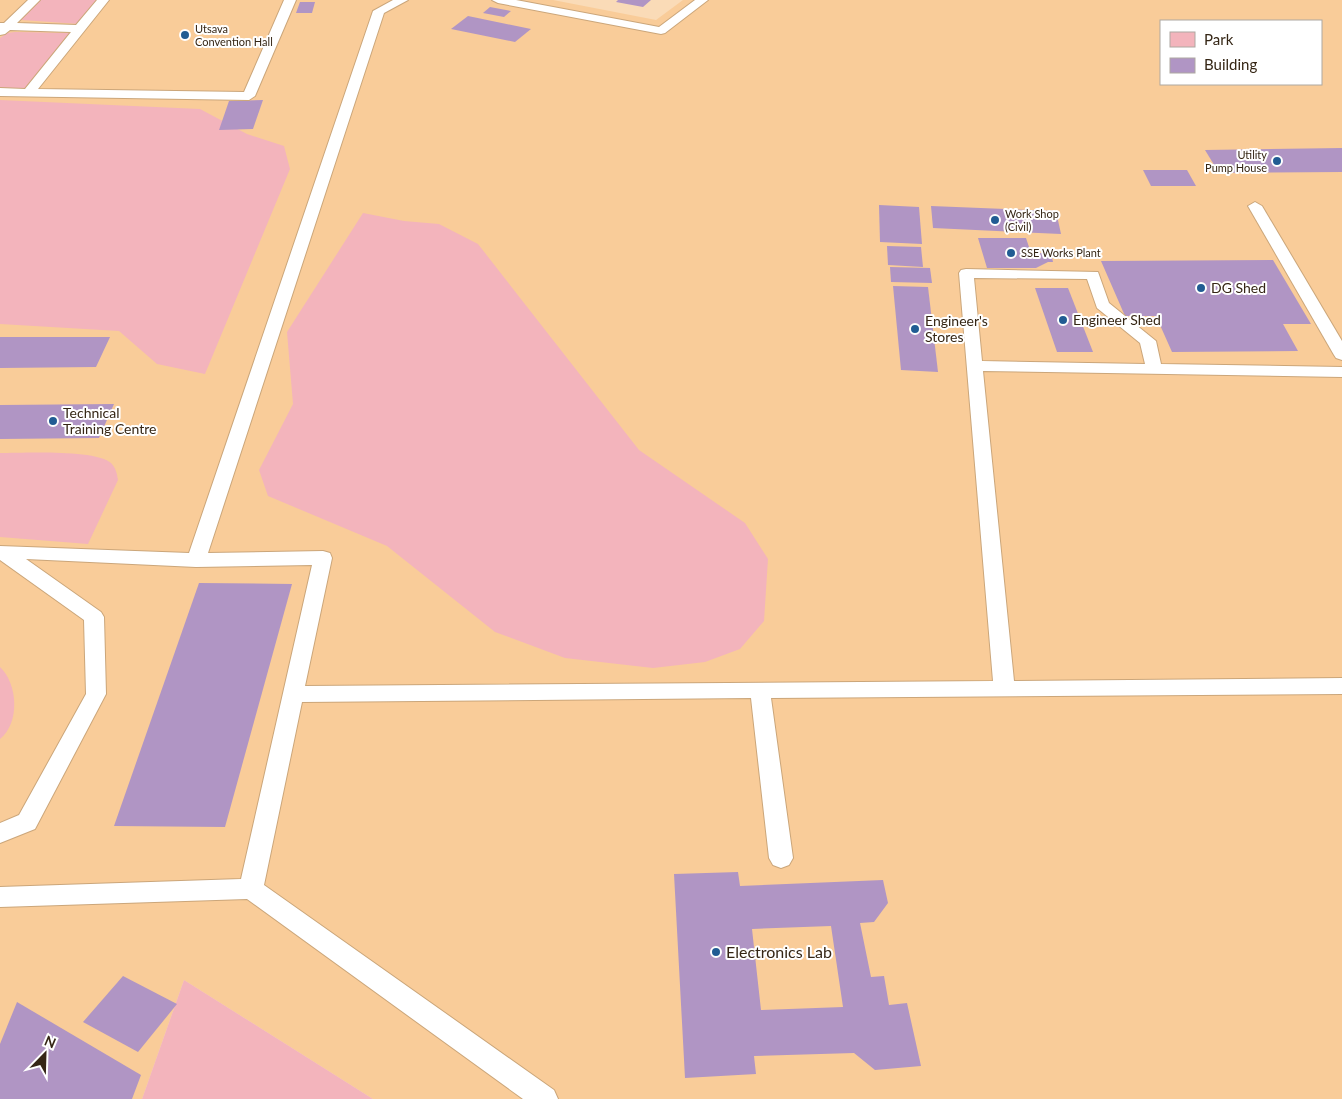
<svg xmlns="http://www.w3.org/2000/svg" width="1342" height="1099" viewBox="0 0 1342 1099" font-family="Lato,sans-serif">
<rect width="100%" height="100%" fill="#fadbb7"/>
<!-- built -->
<path fill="#f9cc99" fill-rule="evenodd" d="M0,0H553L656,20L683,0H1342V1099H373L184,980L142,1099H0ZM1161,21H1321V84H1161Z"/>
<!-- green -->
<g fill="#f3b4bc">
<polygon points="38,0 98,0 79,24 22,20 21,19"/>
<polygon points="15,32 71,33 26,88 0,88 0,38 7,33"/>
<polygon points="0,100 200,109 247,134 284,146 290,169 205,374 157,364 119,331 0,324"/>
<polygon points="363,213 404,221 439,224 478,244 639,450 745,523 768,559 764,621 740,649 705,662 653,668 565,658 495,632 387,546 268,496 259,470 293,404 287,332"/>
<path d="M0,453C22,453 96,449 111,463C116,468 117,474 118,480L88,544L0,537Z"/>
<path d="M0,667C18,684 20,723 0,739Z"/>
<polygon points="184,980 373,1099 142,1099"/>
</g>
<!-- building -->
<g fill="#b095c4" fill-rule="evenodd">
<polygon points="618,0 651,0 643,7 616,2"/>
<polygon points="300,2 315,2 312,13 296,13"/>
<polygon points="490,7 511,11 504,17 483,13"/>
<polygon points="468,16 531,29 515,42 451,29"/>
<polygon points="263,100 253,129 219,130 229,101"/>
<polygon points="1342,148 1342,172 1219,173 1205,150"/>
<polygon points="1143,170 1187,170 1196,186 1151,186"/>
<polygon points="879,205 919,207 922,244 880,242"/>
<polygon points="931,206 1056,211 1061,234 933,228"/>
<polygon points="978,238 1026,238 1031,253 1051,253 1053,262 1048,262 1036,268 987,268"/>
<polygon points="887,246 921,247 923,267 888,265"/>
<polygon points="1273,260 1311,324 1283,324 1298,351 1172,352 1156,316 1125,316 1101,261"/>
<polygon points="890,267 930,268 932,283 891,282"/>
<polygon points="893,286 928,287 938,372 901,370"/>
<polygon points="1035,288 1068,288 1093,352 1057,352"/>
<polygon points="0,337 110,337 96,367 0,368"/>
<polygon points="114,404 99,438 0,439 0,405"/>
<polygon points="199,583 292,584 225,827 114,826"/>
<path d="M738,872L740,886L883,880L888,903L874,922L860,923L871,977L884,976L889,1005L907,1003L921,1066L875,1070L854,1053L754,1056L756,1074L685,1078L674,874ZM831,926L843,1007L761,1010L752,929Z"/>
<polygon points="123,976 177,1004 138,1052 83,1022"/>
<polygon points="17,1002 141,1075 132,1099 0,1099 0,1044"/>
</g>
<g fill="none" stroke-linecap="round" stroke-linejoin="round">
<defs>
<g id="service">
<polygon points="28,0 40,0 17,23 76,25 97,0 109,0 38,89 244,92 284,0 296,0 255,96 249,100 0,96 0,88 25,89 71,32 10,30 5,34 0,35 0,23 4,23"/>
<path d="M393,0H408L384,13L208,553L323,551L330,553L332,558L305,686L993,681L959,273L961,270L966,269L1098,272L1109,303L1156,341L1161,364L1342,367V377L983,371L1014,681L1342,678V694L771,698L793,858L789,865L781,868L773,865L769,858L751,698L302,702L264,885L554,1090L558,1099H523L247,899L0,907V887L241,879L312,565L196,567L26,559L101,612L104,617L106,694L35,829L0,843V823L19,815L86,694L84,620L0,560V546L189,553L373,11ZM974,278L1087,279L1097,308L1140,343L1145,364L982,361Z"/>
<polygon points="492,0 516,0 659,27 695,0 708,0 665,33 661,34 498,3"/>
<polygon points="1255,202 1262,206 1342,341 1342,360 1336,358 1334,355 1248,206"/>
</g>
</defs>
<!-- service casing -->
<use href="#service" stroke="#cba67a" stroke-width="2"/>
<!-- service -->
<use href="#service" fill="#fff" fill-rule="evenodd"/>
</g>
<!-- markers -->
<g fill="#215c93" stroke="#fff" stroke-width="2">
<circle cx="185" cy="35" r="5"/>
<circle cx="1277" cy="161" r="5"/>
<circle cx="995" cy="220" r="5"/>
<circle cx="1011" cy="253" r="5"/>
<circle cx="1201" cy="288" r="5"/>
<circle cx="1063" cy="320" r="5"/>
<circle cx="915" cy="329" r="5"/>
<circle cx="53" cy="421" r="5"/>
<circle cx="716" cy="952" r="5"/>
</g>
<g text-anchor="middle" stroke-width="4" stroke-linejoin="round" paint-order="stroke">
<!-- far-poi labels -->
<g font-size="11" fill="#352615" stroke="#fff" text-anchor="start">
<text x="195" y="33">Utsava<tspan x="195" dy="13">Convention Hall</tspan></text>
<text x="1267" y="159" text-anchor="end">Utility<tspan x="1267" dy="13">Pump House</tspan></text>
<text x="1005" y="218">Work Shop<tspan x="1005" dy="13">(Civil)</tspan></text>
<text x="1021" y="257">SSE Works Plant</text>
</g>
<!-- poi labels -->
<g font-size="14" fill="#352615" stroke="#fff" text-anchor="start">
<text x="1211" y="293">DG Shed</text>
<text x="1073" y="325">Engineer Shed</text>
<text x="925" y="326">Engineer's<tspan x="925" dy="16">Stores</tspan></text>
<text x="63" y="418">Technical<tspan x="63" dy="16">Training Centre</tspan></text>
</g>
<!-- near-poi labels -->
<g font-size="16" fill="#352615" stroke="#fff" text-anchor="start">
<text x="726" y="958">Electronics Lab</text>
</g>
</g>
<!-- legend -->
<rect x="1160" y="20" width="162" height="65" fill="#ffffff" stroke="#aea8a1"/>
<rect x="1170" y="32" width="25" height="15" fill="#f3b4bc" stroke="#aea8a1"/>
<text x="1204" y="45" font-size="15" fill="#352615">Park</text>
<rect x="1170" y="58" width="25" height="15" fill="#b095c4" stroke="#aea8a1"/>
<text x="1204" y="70" font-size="15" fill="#352615">Building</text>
<!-- north arrow -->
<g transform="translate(45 1054) rotate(23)" stroke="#ffffff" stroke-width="4" paint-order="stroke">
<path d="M0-4L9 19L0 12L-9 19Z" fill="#352615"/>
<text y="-8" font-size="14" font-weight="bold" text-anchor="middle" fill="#352615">N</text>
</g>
</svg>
